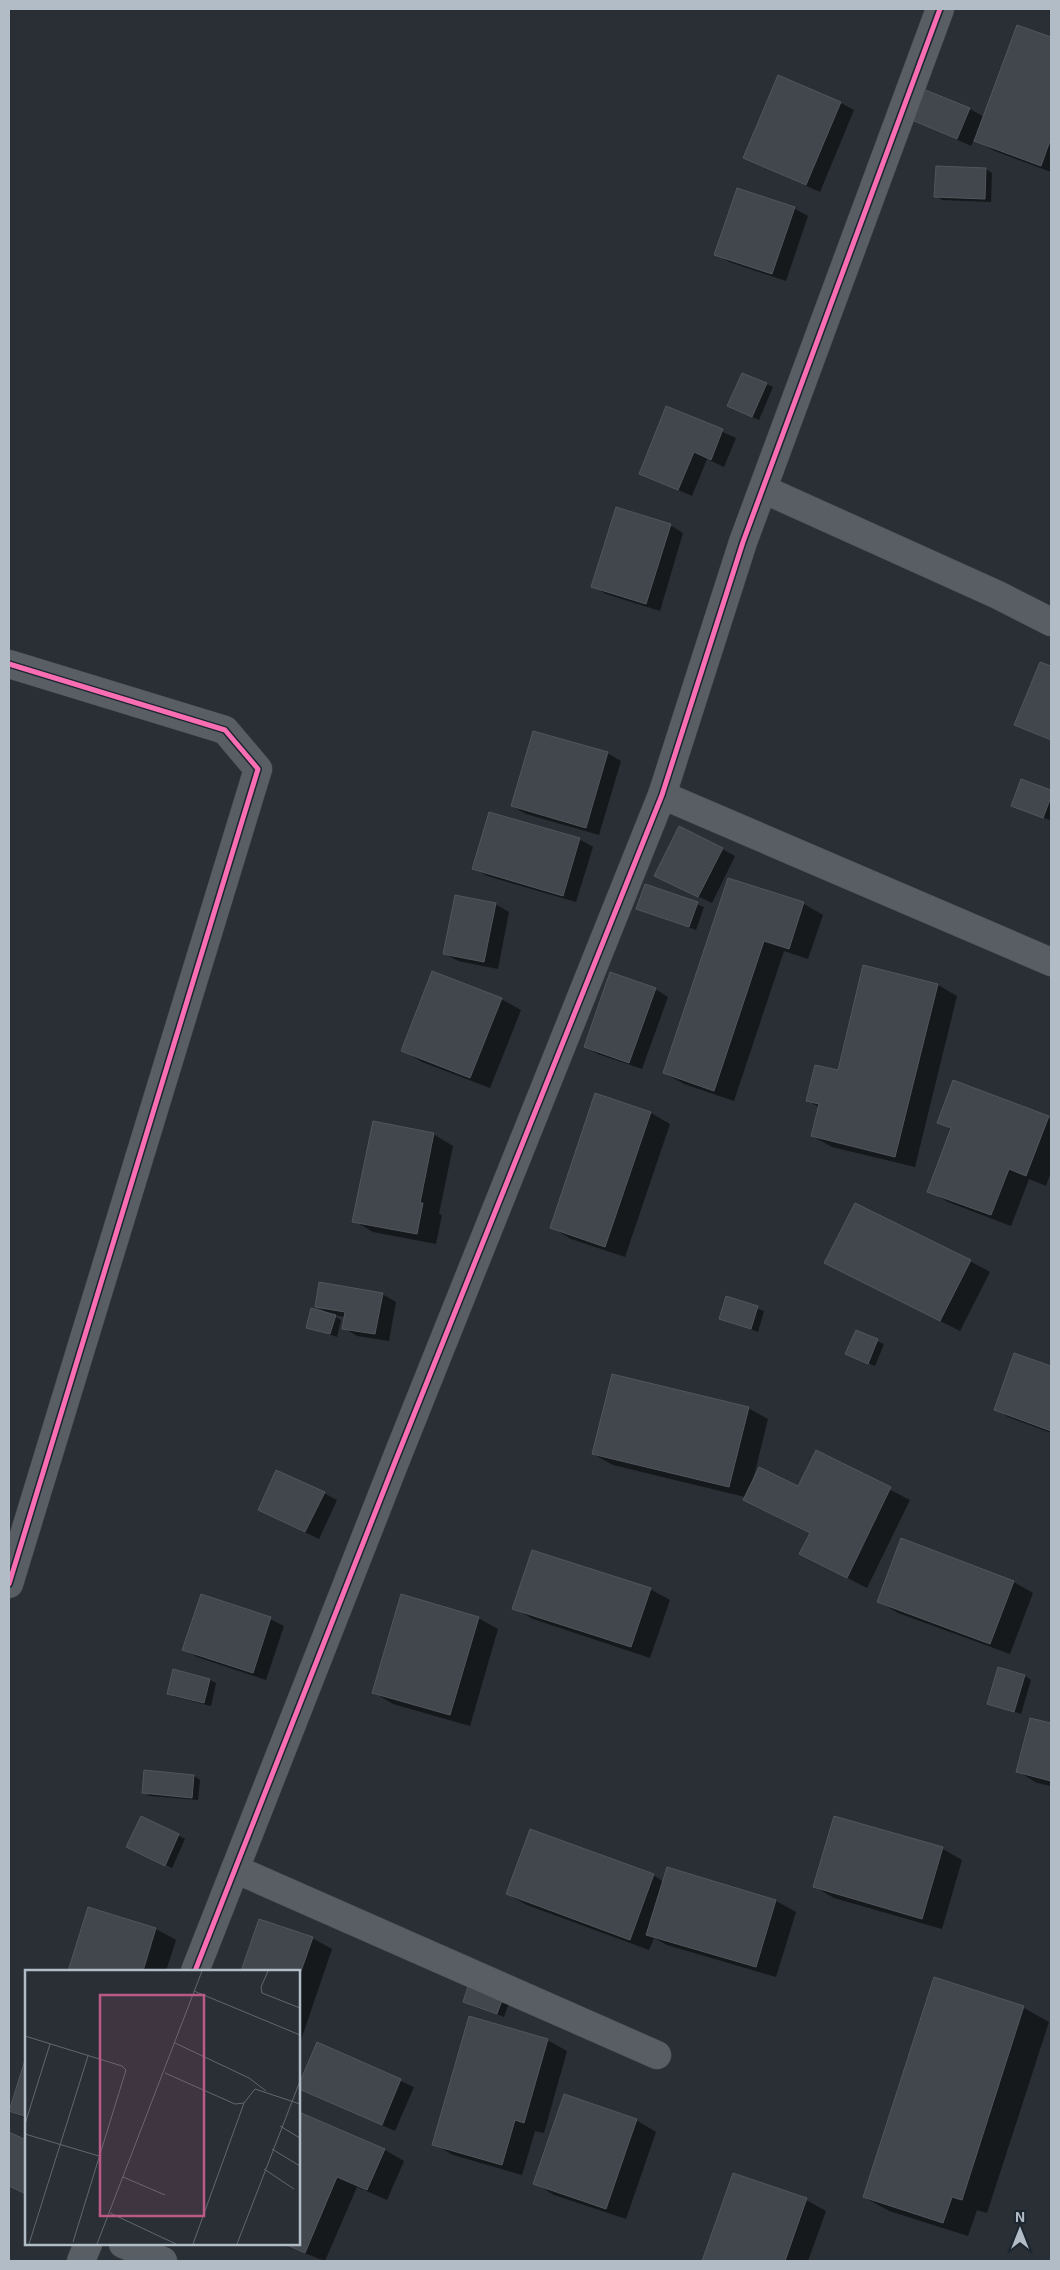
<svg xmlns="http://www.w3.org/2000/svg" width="1060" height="2270" viewBox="0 0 1060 2270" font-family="'Exo 2',sans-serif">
<rect width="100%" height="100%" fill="#292f35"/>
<!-- shadow -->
<g fill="#0007">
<polygon points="1018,26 1051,39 1051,172 995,151 974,139 971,146 902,115 970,109 984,117"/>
<polygon points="841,103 854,110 820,192 744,158"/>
<polygon points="937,168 986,169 992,173 991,202 942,200 936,196"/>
<polygon points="737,190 795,209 808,216 786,281 729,262 716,254"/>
<polygon points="766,384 773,387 759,420 735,409"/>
<polygon points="667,407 736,438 724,467 707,459 692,496 640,473"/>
<polygon points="670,525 683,533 660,611 606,594 593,586"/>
<polygon points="1041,664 1051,668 1051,741 1016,724"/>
<polygon points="607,753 621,761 599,835 526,814 512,806"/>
<polygon points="1022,781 1051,791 1050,820 1013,806"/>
<polygon points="579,839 593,847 576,902 487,876 474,868"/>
<polygon points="722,849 735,856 712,903 669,883"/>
<polygon points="729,879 804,904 823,915 808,959 784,951 734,1101 684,1084 664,1073"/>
<polygon points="645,885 704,907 696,930 637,908"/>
<polygon points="495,904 509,912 498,969 458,961 445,954"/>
<polygon points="938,985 957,996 915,1167 832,1147 812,1136 820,1108 807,1100"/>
<polygon points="655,989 668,997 642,1069 598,1054 585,1047"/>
<polygon points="501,999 521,1010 490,1088 422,1062 402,1050"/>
<polygon points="954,1082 1051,1119 1051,1172 1046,1186 1029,1179 1011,1226 948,1202 929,1191 952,1130 938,1122"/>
<polygon points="596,1095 651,1113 670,1124 625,1257 571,1239 551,1227"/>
<polygon points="433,1134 453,1146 439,1214 442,1215 436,1244 373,1232 354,1221"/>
<polygon points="970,1261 990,1272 960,1331 826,1263"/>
<polygon points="382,1294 396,1302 389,1341 357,1336 344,1328 346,1317 333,1315 341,1320 337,1337 307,1327 329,1314 316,1306"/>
<polygon points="727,1298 764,1311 758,1332 721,1318"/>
<polygon points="856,1332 884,1344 875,1366 846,1354"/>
<polygon points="1015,1355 1051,1368 1051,1433 1008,1417 995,1409"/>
<polygon points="748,1408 768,1419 753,1480 798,1488 816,1452 910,1500 867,1588 801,1554 811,1534 764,1510 744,1499 745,1497 613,1465 593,1454"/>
<polygon points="324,1493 337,1500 319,1539 259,1510"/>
<polygon points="1014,1582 1033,1593 1010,1654 898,1613 878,1601"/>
<polygon points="650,1589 670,1600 650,1658 533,1619 514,1608"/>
<polygon points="478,1618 498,1629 470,1726 393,1704 373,1692"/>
<polygon points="270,1619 284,1626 266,1680 197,1657 184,1649"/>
<polygon points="174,1671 210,1680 216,1683 211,1706 175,1697 168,1694"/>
<polygon points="1025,1676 1031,1680 1021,1714 988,1704"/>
<polygon points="1031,1719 1051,1724 1051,1786 1037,1783 1017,1771"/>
<polygon points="194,1776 200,1780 198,1800 150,1796 143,1792"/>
<polygon points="141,1817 185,1839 172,1868 134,1850"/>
<polygon points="835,1818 943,1849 962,1860 942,1929 834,1898 815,1887"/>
<polygon points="668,1868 776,1901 796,1912 776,1977 667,1945 654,1938 649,1950 527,1905 507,1894 653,1875 664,1882"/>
<polygon points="89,1909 156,1929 176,1940 166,1971 70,1971"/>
<polygon points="260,1920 312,1938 332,1949 299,2046 299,1971 242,1971"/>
<polygon points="935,1979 1024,2008 1049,2022 987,2213 977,2210 968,2236 889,2211 864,2197"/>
<polygon points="510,2000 504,2017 464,2001"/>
<polygon points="547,2040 567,2051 544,2133 535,2131 522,2175 453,2155 434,2144"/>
<polygon points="317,2044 414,2087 395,2131 299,2088"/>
<polygon points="26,2061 26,2119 10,2111"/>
<polygon points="299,2113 385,2150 404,2161 387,2200 357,2187 325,2261 281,2244 299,2244"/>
<polygon points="636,2120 656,2132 626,2219 554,2195 535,2183"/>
<polygon points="9,2134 26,2142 26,2194 9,2186"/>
<polygon points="734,2174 806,2200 826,2211 808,2261 703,2261"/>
</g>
<!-- building -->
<g fill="#41474c" stroke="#51565d">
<polygon points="1017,25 1051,37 1051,138 1041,166 974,141"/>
<polygon points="778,75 841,102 806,185 743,158"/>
<polygon points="913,85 970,108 957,139 900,115"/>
<polygon points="936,166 986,168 985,199 934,197"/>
<polygon points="737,188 795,207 772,274 714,255"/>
<polygon points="742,373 767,383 752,417 727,406"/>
<polygon points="666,406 723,429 711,460 694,452 678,490 639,474"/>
<polygon points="616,507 671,524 646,604 591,587"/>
<polygon points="1040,662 1051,666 1051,740 1014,725"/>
<polygon points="533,731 608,752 586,828 511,806"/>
<polygon points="1021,779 1051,790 1051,797 1043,818 1011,806"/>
<polygon points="489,812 580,838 563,896 472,869"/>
<polygon points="679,826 723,848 698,897 654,876"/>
<polygon points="728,878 804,902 789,949 764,941 714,1091 663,1073"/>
<polygon points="645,884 698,902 689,927 636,909"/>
<polygon points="455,895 496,903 484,962 443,954"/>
<polygon points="863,965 938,984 895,1157 811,1136 819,1104 806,1101 815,1065 838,1070"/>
<polygon points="432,971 502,998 470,1078 401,1051"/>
<polygon points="610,972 656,988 629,1063 584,1047"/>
<polygon points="953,1080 1049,1116 1026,1176 1009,1169 991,1215 927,1192 951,1128 937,1123"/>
<polygon points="595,1093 651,1112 605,1247 550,1228"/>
<polygon points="373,1121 434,1133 420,1203 423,1203 417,1234 352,1222"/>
<polygon points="855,1203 971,1260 940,1321 824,1263"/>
<polygon points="319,1282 383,1293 375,1334 342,1329 345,1312 315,1307"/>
<polygon points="726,1296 758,1306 751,1329 719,1319"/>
<polygon points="311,1308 336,1315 330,1334 306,1328"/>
<polygon points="856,1330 878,1339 868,1364 845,1354"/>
<polygon points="1014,1353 1051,1366 1051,1431 994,1410"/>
<polygon points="612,1374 749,1407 729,1487 592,1454"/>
<polygon points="816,1450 891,1487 847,1578 799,1554 810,1533 743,1500 759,1467 798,1486"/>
<polygon points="276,1470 325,1492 305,1532 258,1510"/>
<polygon points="901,1538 1014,1581 990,1644 877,1602"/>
<polygon points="532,1550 651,1588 631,1647 512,1609"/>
<polygon points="201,1594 271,1617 253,1673 182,1650"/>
<polygon points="401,1594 479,1617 450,1715 372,1693"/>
<polygon points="998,1667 1025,1675 1014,1712 987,1704"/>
<polygon points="173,1669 210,1679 204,1703 167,1694"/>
<polygon points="1030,1718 1051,1723 1051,1781 1016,1772"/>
<polygon points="144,1770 194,1775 192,1798 142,1793"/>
<polygon points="141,1816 179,1834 165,1866 126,1847"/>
<polygon points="834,1816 943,1847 922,1919 813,1887"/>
<polygon points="530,1829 654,1874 630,1940 506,1894"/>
<polygon points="667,1867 776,1900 756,1967 646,1935"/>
<polygon points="88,1907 156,1928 143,1971 68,1971"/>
<polygon points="259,1919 313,1937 299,1977 299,1971 241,1971"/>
<polygon points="934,1977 1024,2006 962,2200 952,2197 943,2223 863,2197"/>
<polygon points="469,1983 504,1995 497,2014 463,2002"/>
<polygon points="469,2016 548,2039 524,2123 515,2120 502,2165 432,2145"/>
<polygon points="317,2042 401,2079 382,2125 299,2089 299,2084"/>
<polygon points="26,2057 26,2117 9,2111"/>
<polygon points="564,2094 637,2119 606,2209 533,2184"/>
<polygon points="299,2112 385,2149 367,2190 337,2177 305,2253 284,2244 299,2244"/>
<polygon points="9,2132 26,2140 26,2194 9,2186"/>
<polygon points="733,2173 807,2198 785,2261 702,2261"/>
</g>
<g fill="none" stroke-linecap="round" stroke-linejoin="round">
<defs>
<g id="minor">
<polyline points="763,489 998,595 1051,622"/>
<polyline points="9,664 225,730 258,769 9,1584"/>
<polyline points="662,795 1051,962"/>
<polyline points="235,1869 657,2055"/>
<polyline points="195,1971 395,1462 662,795 743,542 940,9"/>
<polyline points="123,2244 163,2261"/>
<polyline points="81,2261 88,2244"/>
</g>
</defs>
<!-- minor casing -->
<use href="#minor" stroke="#474b50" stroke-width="29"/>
<!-- minor -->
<use href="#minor" stroke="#585e63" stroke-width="28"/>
<defs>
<g id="cycleway">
<polyline points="9,664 225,730 258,769 9,1584"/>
<polyline points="195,1971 395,1462 662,795 743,542 940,9"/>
</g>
</defs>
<!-- cycleway casing -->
<use href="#cycleway" stroke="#1c2630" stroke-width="8"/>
<!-- cycleway -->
<use href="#cycleway" stroke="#f96db3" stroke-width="5"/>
</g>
<!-- overview -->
<g transform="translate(25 1970)">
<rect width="275" height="275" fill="#292f35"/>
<path fill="none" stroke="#60676f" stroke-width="1" d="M243,1L236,17L237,23L275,38M169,21L275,65M0,66L97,96L101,100L48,272M150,73L224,108L241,121M140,103L210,134L219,133L230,119L275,134M0,154L25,74M255,156L275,168M0,164L74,186M247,179L275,196M239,199L269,219M98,207L140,225M85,243L151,274M4,274L63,86M72,274L177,1M168,274L219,133M212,274L275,111"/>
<path fill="#bc5a86" fill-opacity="0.15" stroke="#bc5a86" stroke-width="2.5" d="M75,25H179V246H75Z"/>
<rect width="275" height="275" fill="none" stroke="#b2bcc7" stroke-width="2.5"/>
</g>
<!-- border -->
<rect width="1060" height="2270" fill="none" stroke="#b2bcc7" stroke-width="20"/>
<!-- north arrow -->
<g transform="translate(1020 2230)" stroke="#1c2630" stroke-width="4" paint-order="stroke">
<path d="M0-4L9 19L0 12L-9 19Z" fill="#b2bcc7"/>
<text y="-8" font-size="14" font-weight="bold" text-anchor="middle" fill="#b2bcc7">N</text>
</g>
</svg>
